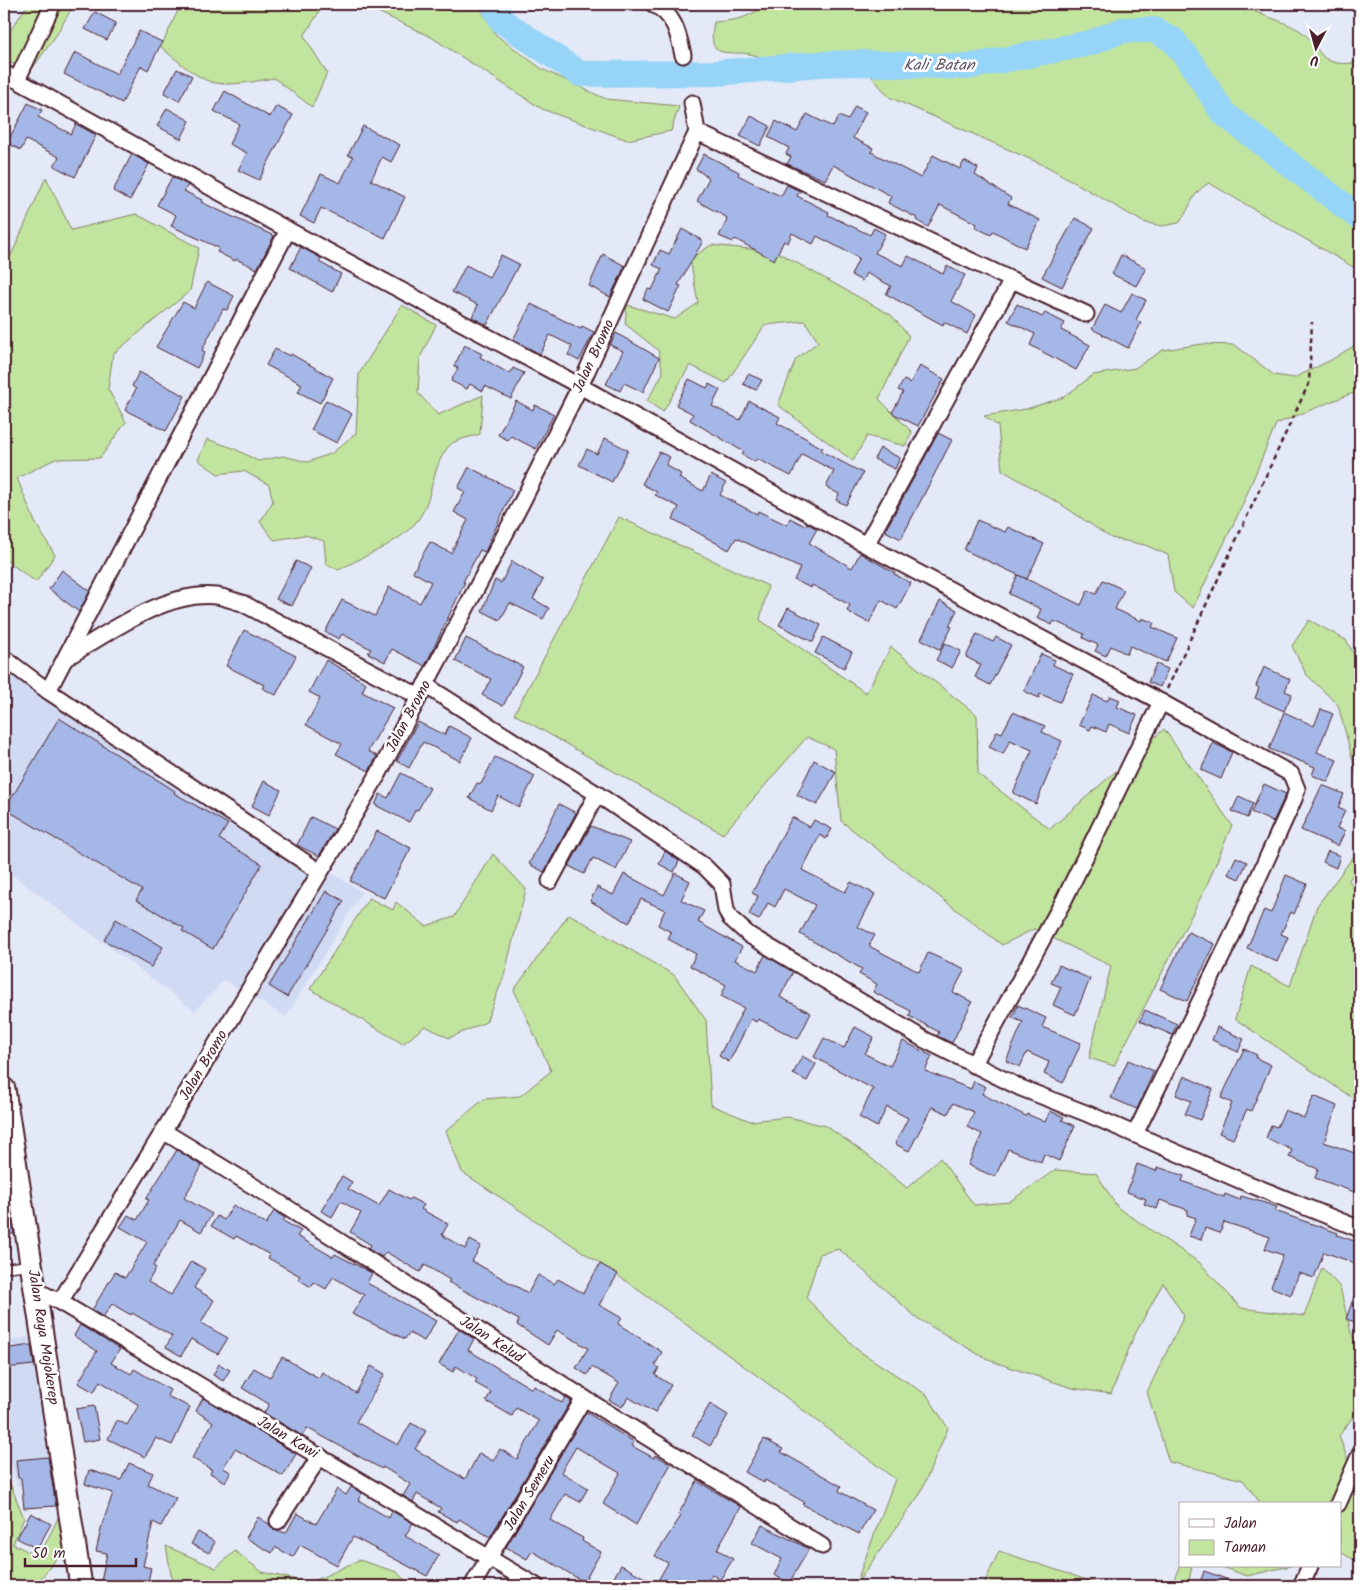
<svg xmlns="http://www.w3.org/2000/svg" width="1364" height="1590" viewBox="0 0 1364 1590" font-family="Kalam,sans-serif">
<rect width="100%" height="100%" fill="#e4e9f8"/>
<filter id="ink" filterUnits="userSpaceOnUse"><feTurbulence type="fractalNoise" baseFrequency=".02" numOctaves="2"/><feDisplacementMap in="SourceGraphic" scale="10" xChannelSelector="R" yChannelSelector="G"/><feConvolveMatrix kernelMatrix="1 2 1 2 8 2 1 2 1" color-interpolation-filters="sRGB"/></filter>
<g filter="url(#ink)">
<!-- built -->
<g fill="#d1daf3">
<polygon points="4,669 362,892 286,1017 224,980 195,1011 4,869"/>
<polygon points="39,1335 62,1479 17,1486 12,1466 4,1467 4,1341"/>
</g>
<!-- green -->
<g fill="#c1e49e" stroke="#868264">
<polygon points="28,4 74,4 57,34 32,69 4,61 4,40"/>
<path d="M181,4H324L304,36L327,73L312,107L274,78C256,81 235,86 216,83C199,81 174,58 161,47Z"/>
<polygon points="361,4 478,4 496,35 542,69 606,99 679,106 671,131 627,140 542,109 431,37"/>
<path d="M766,4H1244C1255,15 1283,20 1299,30C1324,46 1314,67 1354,63L1360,52V216L1358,217L1360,218V271L1209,183C1190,194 1192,207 1179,223L1162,226L1143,222L1048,167L889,97L860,63L772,68C768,65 762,58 757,56C733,47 705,66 714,22C737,20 747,19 766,4Z"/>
<polygon points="46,177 71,230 136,214 199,248 190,291 113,354 108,389 126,422 100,458 55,459 17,478 35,522 55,555 36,582 4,559 4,254 9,260"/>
<polygon points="711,245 777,252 891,315 909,336 879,399 912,432 905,446 867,436 853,461 778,405 796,359 818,342 805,321 765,325 726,383 690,365 663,412 647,401 663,373 658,350 625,324 627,305 675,319 698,303 690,259"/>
<path d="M402,305L436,325L420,358L418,393L438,415L483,395L480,434C472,437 457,439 451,444C430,465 435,498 417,521C399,544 363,556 339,570L326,564L324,541L305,535L274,540L260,522L273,501L269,485L244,471L218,474L198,460L207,439L233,448L258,461L283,456L308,462L332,453L356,433L359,374Z"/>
<polygon points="1360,342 1360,393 1350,394 1276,424 1242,506 1193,608 1174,592 1168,555 1145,545 1111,538 1062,505 1002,470 998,426 984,416 1026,409 1064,397 1093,375 1135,368 1163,350 1202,344 1235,345 1274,375 1294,378 1331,360"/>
<polygon points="619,517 768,586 760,620 866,693 891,647 977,715 978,774 1050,829 1164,729 1232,825 1206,887 1114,1066 1089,1058 1111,966 1034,929 1002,945 841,821 834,749 807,737 723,834 514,714"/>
<polygon points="1309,620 1346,640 1360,665 1360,787 1338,705 1306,674 1292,646"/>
<polygon points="1360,824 1360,864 1349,880 1354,889 1360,886 1360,1103 1235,1019 1251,966 1290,986 1317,906 1356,853"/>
<polygon points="493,854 526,889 504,976 486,1022 449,1038 425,1026 403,1044 310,989 369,898 393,910 396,902 426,926 454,917"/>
<polygon points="569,914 674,975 706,1020 711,1105 750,1121 788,1117 826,1126 866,1154 907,1188 940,1158 974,1205 1009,1202 1055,1170 1096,1173 1118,1208 1200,1263 1241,1308 1304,1316 1322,1268 1340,1287 1351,1333 1360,1350 1360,1407 1339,1436 1360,1492 1360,1563 1340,1552 1340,1504 1261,1504 1243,1480 1169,1462 1147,1392 1184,1316 1163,1283 1133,1338 1111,1394 1072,1388 988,1360 917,1318 839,1249 820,1254 806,1298 859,1351 927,1395 948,1428 920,1494 855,1586 895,1479 763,1380 616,1274 462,1172 446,1131 484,1099 520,1096 551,1071 514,990"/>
<polygon points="4,1474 6,1474 24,1518 13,1544 39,1557 59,1516 65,1548 35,1586 4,1586"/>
<polygon points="166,1546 216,1568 235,1551 262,1572 310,1583 359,1560 397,1572 410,1586 176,1586 171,1574"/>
<polygon points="999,1551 1093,1582 1099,1586 983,1586"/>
<polygon points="1180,1565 1192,1566 1188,1586 1171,1586"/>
<polygon points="1219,1566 1290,1566 1247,1576"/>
</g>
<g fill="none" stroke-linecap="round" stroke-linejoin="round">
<!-- river -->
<polyline stroke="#96d5f7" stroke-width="26" points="493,4 502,21 580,74 715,73 821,64 860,63 967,67 1090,43 1123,30 1154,30 1173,40 1192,64 1223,113 1360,218"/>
</g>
<!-- building -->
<g fill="#a5b7e6" stroke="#4a1f2b">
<polygon points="95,12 116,23 107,40 85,29"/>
<polygon points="139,31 162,42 148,70 141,66 122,103 64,74 75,52 117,74"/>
<polygon points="177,69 192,76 179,101 164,93"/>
<polygon points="225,91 270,117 276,106 293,115 259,180 238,170 247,153 229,144 239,124 214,111"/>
<polygon points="28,103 42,110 38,117 71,134 76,124 96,135 75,177 54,166 59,157 26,140 21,150 7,143"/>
<polygon points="855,106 866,112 853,138 873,148 871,152 921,178 933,155 960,169 964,161 978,168 975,175 1011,198 1008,204 1040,220 1025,248 993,231 991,235 975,227 977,224 940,205 928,227 916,220 917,218 888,203 891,196 833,165 825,180 787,164 791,157 786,154 789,148 768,137 776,121 797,132 807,114 833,127 839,116 848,120"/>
<polygon points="167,108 190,121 181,139 157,126"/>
<polygon points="751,116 770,126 760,146 740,136"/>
<polygon points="363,126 400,145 391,162 382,157 371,180 405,197 385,238 321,208 314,223 300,216 321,174 340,183 353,157 348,155"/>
<polygon points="132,154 149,164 130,200 113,191"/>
<polygon points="704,154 739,172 738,175 767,190 781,196 787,185 800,191 797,196 829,212 828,215 870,235 874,228 885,234 875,253 903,266 908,256 943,274 947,266 965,275 951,301 976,315 967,334 944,322 943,325 886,294 891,286 866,273 862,281 851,275 859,258 817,236 813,244 792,233 788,243 784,241 774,260 735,239 733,242 719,236 727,220 726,217 697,201 709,178 696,169"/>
<polygon points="172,177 188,185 184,191 202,200 201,202 274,236 257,269 236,259 235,261 217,252 219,248 171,226 176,215 157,205"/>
<polygon points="1075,218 1094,228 1062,287 1042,277"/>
<polygon points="682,229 703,241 678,285 681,286 668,312 643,299 648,289 652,290 662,269 653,265 660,250 669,254"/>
<polygon points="301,247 321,258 319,262 341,274 332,292 290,268"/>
<polygon points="603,254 625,266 610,297 589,286"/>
<polygon points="501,255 519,264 487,325 472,317 478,305 452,292 466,265 489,277"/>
<polygon points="1121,255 1146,268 1136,286 1112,274"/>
<polygon points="207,282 234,296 227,310 223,309 202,350 205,352 197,368 156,347 183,302 194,308"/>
<polygon points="1132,293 1146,300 1136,320 1141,323 1128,348 1092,329 1105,305 1121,313"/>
<polygon points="531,304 581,329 582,326 594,332 579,361 568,355 572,346 550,335 540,354 513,340"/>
<polygon points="1017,304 1042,317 1045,313 1065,323 1061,330 1090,345 1076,370 1030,345 1035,334 1008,321"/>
<polygon points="616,333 659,358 643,392 624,383 620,391 606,384 623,351 610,345"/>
<polygon points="465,345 482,354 480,357 510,374 513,368 524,373 511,399 485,386 483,391 470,384 467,389 451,381 458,368 454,366"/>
<polygon points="275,349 290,356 291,354 333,378 320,403 298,392 302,384 266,365"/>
<polygon points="920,366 944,379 918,426 892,413 903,392 898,390 904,380 910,383"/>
<polygon points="139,372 185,396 166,431 125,410 136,389 132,386"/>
<polygon points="748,374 762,380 756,390 743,384"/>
<polygon points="689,379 707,388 709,384 720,390 712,406 740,420 749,401 780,417 777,423 809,440 809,441 823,448 821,451 863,473 846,505 836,500 839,494 826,487 834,471 802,454 791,476 757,459 755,462 742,455 744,452 690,420 693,414 676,405"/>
<polygon points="326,400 352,414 337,443 311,430"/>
<polygon points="516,401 533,410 535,405 554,414 536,449 511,436 508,440 498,435"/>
<polygon points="938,433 952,440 901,539 885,531"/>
<polygon points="605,438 628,450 612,482 579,465 587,449 597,454"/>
<polygon points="880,448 900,458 895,469 874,459"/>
<polygon points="659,452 670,457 666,465 681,474 679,478 703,491 711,475 726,483 720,495 757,514 758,511 787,525 790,518 805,526 807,523 817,529 809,543 852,568 860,553 895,573 894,574 911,583 897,609 881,600 869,623 847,611 850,605 812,585 811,588 794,580 800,568 736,538 729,550 673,519 679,507 655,495 657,492 642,484"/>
<polygon points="469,467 513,490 485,552 480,550 463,582 465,582 425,666 392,649 385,662 368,653 371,649 342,634 339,639 325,632 342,600 375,616 389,587 420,603 431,582 413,572 420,559 430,542 451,553 468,520 454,512 465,492 458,488"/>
<polygon points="977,520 1005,532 1008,527 1044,544 1027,579 964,550"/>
<polygon points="296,561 311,568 292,606 276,599"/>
<polygon points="512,561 543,580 533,599 549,608 543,619 510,603 500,620 482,611 495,580 501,583"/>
<polygon points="62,570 90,591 79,612 49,589"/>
<polygon points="1018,575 1081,605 1088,590 1096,594 1103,580 1124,590 1115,609 1141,621 1142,618 1154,623 1152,627 1177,638 1166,662 1130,646 1127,654 1111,646 1106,656 1095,651 1098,645 1083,638 1084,634 1054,621 1052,625 1037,618 1041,609 1009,594"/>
<polygon points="940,601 957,610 949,626 952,627 940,650 921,639"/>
<polygon points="788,608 821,625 813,642 779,625"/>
<polygon points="244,630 296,656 276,695 262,688 264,685 226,666"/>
<polygon points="977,634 993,642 996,637 1011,645 990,685 975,677 981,665 966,657"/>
<polygon points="823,637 852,652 844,668 815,653"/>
<polygon points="466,638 523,667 503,706 482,695 491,679 455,661"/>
<polygon points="945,643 961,651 952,668 936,660"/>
<polygon points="1041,654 1055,660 1053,665 1073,674 1060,702 1040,694 1039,698 1024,691"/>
<polygon points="326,660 366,683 362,692 393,708 368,751 377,756 369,771 336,754 342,744 306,725 320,698 309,692"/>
<polygon points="1156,664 1168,669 1160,687 1148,682"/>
<polygon points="1264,667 1290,679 1285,691 1292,694 1284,711 1255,698 1259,688 1256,686"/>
<polygon points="1093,695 1107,701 1110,696 1120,700 1117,707 1137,715 1129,733 1109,724 1106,732 1092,726 1090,730 1079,725"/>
<polygon points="1321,709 1333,714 1317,752 1337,760 1328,782 1312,775 1315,767 1269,749 1284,712 1314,726"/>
<polygon points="1013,712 1045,726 1042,732 1062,741 1036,804 1013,793 1032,750 1010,740 1003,754 989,747 997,731 1002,733"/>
<polygon points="59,718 175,791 174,793 228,824 219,839 262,864 213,949 182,931 184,928 136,900 142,890 5,809"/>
<polygon points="418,722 444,735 449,726 472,738 460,761 423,742 409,768 397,761"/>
<polygon points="1213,743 1232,752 1221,779 1201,770"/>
<polygon points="495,757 535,776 519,807 498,796 491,810 469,798 477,783 481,784"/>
<polygon points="814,760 836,772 817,805 797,795"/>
<polygon points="401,773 430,788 418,810 416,809 409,822 375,805 380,794 388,798"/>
<polygon points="264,781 281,790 269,815 252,806"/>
<polygon points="1264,784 1286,794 1273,822 1251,812"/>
<polygon points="1322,785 1344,794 1338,808 1345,811 1337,828 1345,831 1338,846 1301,830"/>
<polygon points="1239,796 1253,803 1247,818 1232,811"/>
<polygon points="559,804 576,813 544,872 529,864"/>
<polygon points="311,817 335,829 319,856 297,845"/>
<polygon points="792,817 810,827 814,820 832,829 826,839 820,835 802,870 845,892 851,882 875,894 858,927 875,935 869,946 919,972 928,953 965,969 953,992 972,1002 952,1043 937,1036 939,1032 909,1016 911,1011 873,992 877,984 859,974 862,969 800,934 815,905 784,889 775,907 768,903 759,920 749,915 758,896 752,893"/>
<polygon points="591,826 630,842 616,870 593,858 584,874 569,866"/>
<polygon points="377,831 411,848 384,898 350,881"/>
<polygon points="665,851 679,861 674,872 659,864"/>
<polygon points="1328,851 1340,856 1336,868 1323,862"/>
<polygon points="1236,857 1247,862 1239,879 1228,874"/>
<polygon points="675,873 690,881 681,900 704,911 698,922 742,947 735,960 757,971 765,955 793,972 780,997 811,1013 798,1039 758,1019 756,1022 751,1019 729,1062 719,1056 744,1008 721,996 726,985 690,966 696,954 668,939 671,932 658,925 665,910 641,899 629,923 590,901 597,887 613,895 624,874 664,895"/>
<polygon points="1286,875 1307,884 1294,914 1291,912 1281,934 1288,937 1277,962 1247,948 1264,910 1271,913"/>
<polygon points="326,891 344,901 287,997 269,986"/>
<polygon points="116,919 163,947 151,967 104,940"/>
<polygon points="1188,932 1215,944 1187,1001 1160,989"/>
<polygon points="1059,965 1090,979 1075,1015 1053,1005 1061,987 1051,983"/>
<polygon points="1018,1005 1046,1018 1042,1027 1081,1043 1063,1083 1044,1074 1049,1062 1027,1052 1020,1067 1006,1061 1023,1022 1012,1018"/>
<polygon points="1145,1010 1177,1024 1172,1035 1140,1021"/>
<polygon points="855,1027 874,1037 865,1054 890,1066 903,1041 932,1056 925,1071 971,1089 974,1081 986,1087 982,1094 1026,1116 1027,1114 1045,1122 1050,1111 1064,1117 1062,1120 1075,1126 1059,1161 1044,1154 1041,1162 1008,1149 995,1177 968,1165 982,1134 967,1127 974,1112 953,1103 948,1114 932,1107 909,1151 895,1144 908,1118 887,1107 877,1127 859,1117 873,1089 814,1057 824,1038 844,1048"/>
<polygon points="1217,1027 1244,1039 1238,1052 1212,1040"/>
<polygon points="1244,1049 1257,1055 1256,1058 1271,1065 1251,1111 1247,1109 1233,1139 1219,1133 1232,1103 1221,1098"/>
<polygon points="802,1056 816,1064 807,1081 793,1074"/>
<polygon points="1128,1060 1154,1071 1137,1109 1111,1098"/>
<polygon points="1184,1076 1213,1089 1200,1120 1185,1114 1191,1101 1176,1095"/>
<polygon points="1314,1096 1337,1106 1324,1142 1360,1155 1360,1194 1315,1178 1318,1169 1289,1157 1292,1150 1266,1138 1271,1125 1277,1127 1285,1110 1304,1118"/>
<polygon points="177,1150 202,1166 184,1198 212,1214 201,1232 180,1220 153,1266 156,1268 148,1282 171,1295 191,1261 205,1269 194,1288 214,1300 201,1323 228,1338 218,1354 191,1339 181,1356 166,1347 172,1336 132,1313 131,1315 112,1304 103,1317 92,1310 115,1272 125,1278 147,1242 120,1227 128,1215 137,1220 149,1200 146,1199"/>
<polygon points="1137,1164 1156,1171 1158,1167 1184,1176 1182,1181 1224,1197 1225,1194 1240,1200 1241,1196 1265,1203 1277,1207 1275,1211 1338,1233 1337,1235 1360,1243 1360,1265 1324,1252 1314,1278 1299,1273 1291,1295 1271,1287 1283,1255 1265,1249 1270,1237 1224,1222 1220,1233 1205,1228 1201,1240 1189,1236 1196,1218 1187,1215 1188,1210 1160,1200 1157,1209 1144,1204 1146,1199 1127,1192"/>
<polygon points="342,1176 352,1182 348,1189 379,1206 389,1189 409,1200 411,1198 424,1205 421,1209 448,1224 442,1235 465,1249 470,1240 481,1246 472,1261 528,1293 538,1275 554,1284 558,1279 583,1293 600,1264 618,1274 599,1305 622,1318 618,1324 662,1352 655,1365 659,1368 655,1375 671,1385 655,1413 628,1397 622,1407 609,1400 619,1383 592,1367 587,1375 576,1368 588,1348 557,1330 548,1345 517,1325 519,1320 448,1282 450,1280 425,1265 420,1272 386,1252 382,1257 368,1249 371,1245 350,1232 361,1213 341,1201 332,1217 321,1211"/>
<polygon points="4,1191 7,1191 14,1234 4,1235"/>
<polygon points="233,1205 266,1224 274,1211 285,1218 283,1221 301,1231 297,1236 333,1257 335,1254 372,1273 367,1283 436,1321 424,1341 409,1333 405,1339 352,1314 364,1295 333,1277 326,1289 314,1282 311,1287 298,1279 300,1276 268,1258 270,1255 236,1236 234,1239 211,1226 217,1216 224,1220"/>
<polygon points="1359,1283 1360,1283 1360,1324 1346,1319"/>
<polygon points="80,1325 120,1349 111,1363 131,1374 134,1369 170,1390 167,1396 190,1407 172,1445 156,1438 145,1457 108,1439 117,1420 127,1425 139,1405 100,1381 94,1392 78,1383 97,1351 74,1336"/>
<polygon points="459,1329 474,1339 468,1350 532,1389 534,1386 562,1403 565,1397 571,1401 490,1537 459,1519 457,1522 438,1512 441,1508 417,1494 413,1502 403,1496 410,1484 383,1467 382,1469 307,1428 302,1436 264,1413 269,1404 242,1388 254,1368 270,1377 282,1357 319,1378 322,1372 356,1393 371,1366 385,1374 356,1422 398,1445 411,1423 426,1431 415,1449 465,1479 479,1453 493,1461 500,1449 517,1459 539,1421 516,1408 512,1416 486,1401 491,1392 475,1383 477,1379 456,1366 453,1372 439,1364"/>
<polygon points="31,1345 34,1365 4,1368 4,1349"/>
<polygon points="219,1364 230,1370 223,1381 213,1375"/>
<polygon points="203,1398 296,1454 283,1476 235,1449 223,1468 231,1472 225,1482 210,1473 212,1470 192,1458 213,1422 196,1411"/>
<polygon points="710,1404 728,1415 710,1446 692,1435"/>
<polygon points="94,1406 100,1439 83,1442 76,1409"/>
<polygon points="586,1412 634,1442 632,1446 654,1458 655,1455 671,1464 636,1525 603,1504 620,1473 576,1447 561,1472 588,1488 580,1502 565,1494 550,1520 583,1538 582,1541 601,1552 584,1582 532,1551 527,1559 506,1547"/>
<polygon points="764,1439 783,1449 781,1452 841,1486 839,1491 873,1510 859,1534 802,1504 804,1502 765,1480 764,1483 745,1472"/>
<polygon points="48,1457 56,1506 24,1508 21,1478 18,1478 16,1460"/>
<polygon points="129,1463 153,1473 148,1484 176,1498 161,1526 153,1522 143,1566 151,1568 147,1586 100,1586 107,1553 96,1551 102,1525 113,1493 85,1484 89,1470 121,1480"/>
<polygon points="697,1481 741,1507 717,1549 733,1559 720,1580 712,1574 705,1586 609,1586 621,1565 656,1584 668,1563 655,1556 681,1516 678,1515"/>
<polygon points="351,1487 362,1493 358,1500 389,1518 392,1511 413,1523 405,1536 439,1555 427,1576 353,1537 337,1565 300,1545 293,1557 275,1547 272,1553 246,1538 258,1517 269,1524 273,1529 286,1533 297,1513 316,1524 337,1489 346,1495"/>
<polygon points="31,1513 51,1524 37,1549 17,1538"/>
<polygon points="762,1525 809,1549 789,1583 774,1575 782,1559 752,1543"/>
<polygon points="198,1532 215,1542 209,1553 191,1544"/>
<polygon points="1204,1571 1243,1585 1242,1586 1199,1586"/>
</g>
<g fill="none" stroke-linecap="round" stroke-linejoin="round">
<defs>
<polyline id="service" points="4,1268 29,1265"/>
<g id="minor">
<path d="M653,4C675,15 678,33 683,55"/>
<polyline points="4,73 288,230 580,386 866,545 1161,702 1291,774 1297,789 1294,799 1230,940 1135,1134"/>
<polyline points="17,80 53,4"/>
<polyline points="697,132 1012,280"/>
<polyline points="866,545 1012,280 1086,314"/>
<polyline points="4,658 48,691 320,872"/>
<path d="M66,658C108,633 165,591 216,596C225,597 234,601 242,603L418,696"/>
<polyline points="425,685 597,794 704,866 722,884 726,910 730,918 749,935 925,1040 1021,1088 1088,1114 1244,1182 1360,1229"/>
<polyline points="48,691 288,230"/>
<polyline points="550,881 597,794"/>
<polyline points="973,1065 1064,900 1161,702"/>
<polyline points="163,1131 258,1189 584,1398 822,1546"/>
<polyline points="37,1291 60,1302 536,1586"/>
<polyline points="60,1302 336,846 379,773 522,502 580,386 684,160 697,132 692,103"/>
<polyline points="1338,1504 1360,1454"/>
<polyline points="278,1521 320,1456"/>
<polyline points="472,1586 584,1398"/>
<polyline points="1301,1586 1310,1566"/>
</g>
<polyline id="secondary" points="4,1089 81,1586"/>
</defs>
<!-- service casing -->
<use href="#service" stroke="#4a1f2b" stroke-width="11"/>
<!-- minor casing -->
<use href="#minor" stroke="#4a1f2b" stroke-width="19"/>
<!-- secondary casing -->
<use href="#secondary" stroke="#4a1f2b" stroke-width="25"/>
<!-- path -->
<polyline stroke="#4a1f2b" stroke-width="2.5" stroke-dasharray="5 4" stroke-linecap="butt" points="1167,689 1309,383 1312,322"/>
<!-- service -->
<use href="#service" stroke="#fff" stroke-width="8"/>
<!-- minor -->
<use href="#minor" stroke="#fff" stroke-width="15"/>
<!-- secondary -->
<use href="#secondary" stroke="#fff" stroke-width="21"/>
</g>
</g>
<g text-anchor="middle" stroke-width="5" stroke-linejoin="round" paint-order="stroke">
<!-- street labels -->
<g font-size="15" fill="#4a1f2b" stroke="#fff">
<text transform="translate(593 356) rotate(-65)" y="5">Jalan Bromo</text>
<text transform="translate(408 716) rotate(-62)" y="5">Jalan Bromo</text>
<text transform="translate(203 1065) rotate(-59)" y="5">Jalan Bromo</text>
<text transform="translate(44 1337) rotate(81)" y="5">Jalan Raya Mojokerep</text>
<text transform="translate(492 1339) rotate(33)" y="5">Jalan Kelud</text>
<text transform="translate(288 1437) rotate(31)" y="5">Jalan Kawi</text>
<text transform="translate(529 1493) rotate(-59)" y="5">Jalan Semeru</text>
</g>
<!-- water labels -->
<g font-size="16" font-style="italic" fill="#615668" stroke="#fff">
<text x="939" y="70">Kali Batan</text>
</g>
</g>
<!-- margin -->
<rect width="1364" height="1590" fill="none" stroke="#fff" stroke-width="20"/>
<rect x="10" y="10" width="1344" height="1570" fill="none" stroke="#4a1f2b" stroke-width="2" filter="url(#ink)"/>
<!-- legend -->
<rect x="1179" y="1502" width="162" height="65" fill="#ffffff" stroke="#b7a5aa"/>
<rect x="1189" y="1519" width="25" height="8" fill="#ffffff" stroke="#b7a5aa"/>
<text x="1224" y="1528" font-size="15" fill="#4a1f2b">Jalan</text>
<rect x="1189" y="1540" width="25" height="15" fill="#c1e49e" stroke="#b7a5aa"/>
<text x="1224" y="1552" font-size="15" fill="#4a1f2b">Taman</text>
<!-- north arrow -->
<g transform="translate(1316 48) rotate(186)" stroke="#ffffff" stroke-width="4" paint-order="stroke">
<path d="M0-4L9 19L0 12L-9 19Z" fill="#4a1f2b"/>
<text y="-8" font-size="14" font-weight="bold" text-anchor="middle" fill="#4a1f2b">U</text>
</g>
<!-- scale -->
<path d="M25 1558v8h111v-8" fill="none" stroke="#4a1f2b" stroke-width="2.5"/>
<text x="32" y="1558" font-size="15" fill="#4a1f2b" stroke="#ffffff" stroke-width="4" paint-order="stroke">50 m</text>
</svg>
